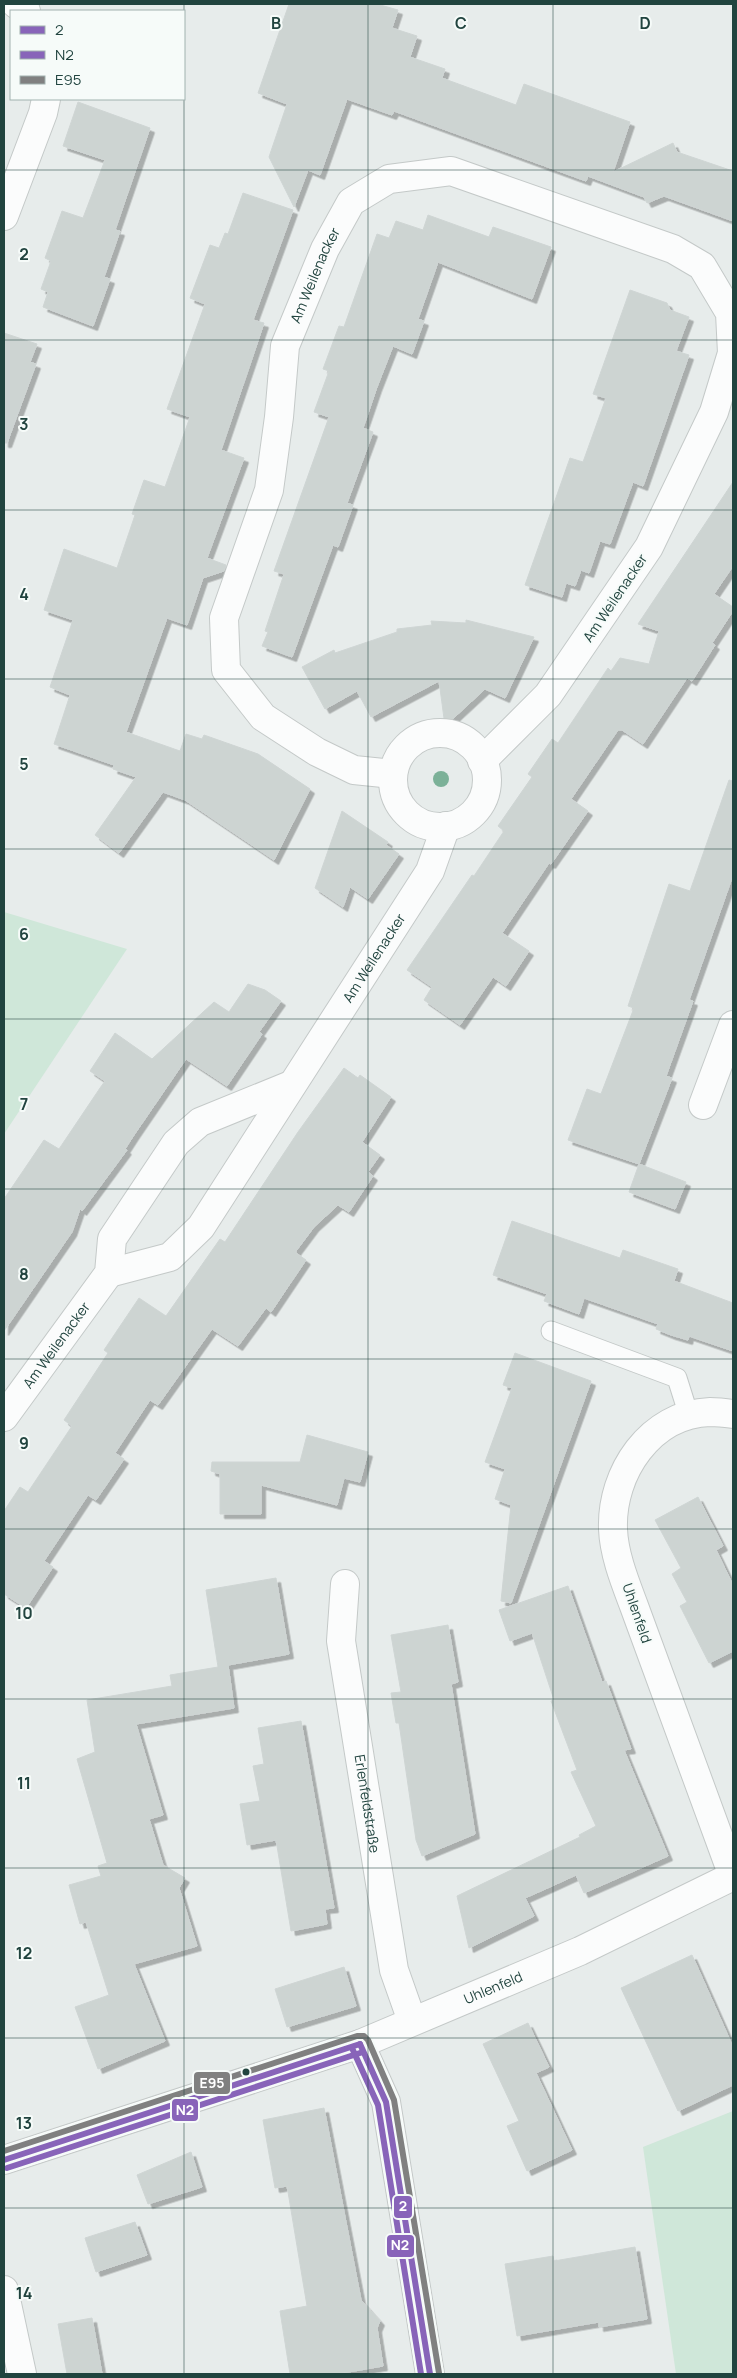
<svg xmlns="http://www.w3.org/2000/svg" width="737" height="2378" viewBox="0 0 737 2378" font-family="Manrope,sans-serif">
<defs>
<filter id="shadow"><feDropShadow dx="4.5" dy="4.5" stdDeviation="0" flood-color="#0004"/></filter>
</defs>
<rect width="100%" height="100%" fill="#e7eceb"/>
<!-- green -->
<g fill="#cfe7d9">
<polygon points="4,912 127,949 4,1134"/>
<polygon points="733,2111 733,2374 676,2374 643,2147"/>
</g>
<!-- building -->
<g fill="#cdd4d2" stroke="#cfd5d4" filter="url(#shadow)">
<polygon points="289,4 377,4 398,10 392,28 417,36 410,57 445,69 442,78 516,105 524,84 630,122 613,172 673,143 677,152 733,171 733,221 664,196 647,203 644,197 588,176 586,181 394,111 392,115 347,99 320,175 308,170 294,207 269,157 287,104 258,93"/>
<polygon points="78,102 150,128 115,230 120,231 104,277 110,279 93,326 43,307 48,292 41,289 51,261 45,258 62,211 83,218 105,160 63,146"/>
<polygon points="243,193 293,210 253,320 264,323 221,450 244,458 207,558 226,565 224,571 203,578 187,625 167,618 126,732 180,751 186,734 202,739 204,735 258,754 310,789 274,860 185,800 163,792 119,853 95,835 136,777 113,769 114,765 54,744 70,695 50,687 73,620 44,610 64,549 117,568 135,515 132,514 144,480 165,487 190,417 167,409 205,304 190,298 210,245 219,248 225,233 228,234"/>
<polygon points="428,215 489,237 493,227 551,247 532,299 438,262 418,319 424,321 412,354 393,346 377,387 363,428 373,432 347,503 353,505 338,547 333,545 292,657 262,646 268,632 265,631 284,574 274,571 329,417 314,412 329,371 323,369 339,326 344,327 377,234 389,238 396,221 423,230"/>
<polygon points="630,290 667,303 670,310 689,317 676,351 689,355 643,486 633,482 610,544 600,541 589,573 581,570 575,586 566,583 562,597 525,585 570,458 583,462 606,398 593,394"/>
<polygon points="4,333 37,344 30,362 36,364 7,443 4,443"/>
<polygon points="733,482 733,566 714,594 733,607 733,611 712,643 715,645 692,681 687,678 643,744 622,730 618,730 571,799 588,811 551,864 549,863 502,933 529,951 506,986 493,977 460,1025 424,1000 432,987 407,970 472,875 474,876 504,831 498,826 532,777 528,774 552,739 558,743 608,668 611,671 620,658 649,664 659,631 638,624"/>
<polygon points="466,620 534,637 505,698 485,689 445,726 439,681 371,717 357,691 325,709 302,667 334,650 335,653 397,632 397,629 432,625 431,621 466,623"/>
<polygon points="729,780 733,781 733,875 689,1000 693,1001 666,1076 672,1078 639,1164 568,1140 587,1089 601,1094 634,1008 628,1006 669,884 690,891"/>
<polygon points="342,811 388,842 386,845 399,854 368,899 350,887 343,907 315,888"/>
<polygon points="248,984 265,990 281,1001 259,1032 262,1034 227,1086 186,1059 134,1135 125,1149 127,1150 82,1211 80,1209 72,1232 4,1331 4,1199 44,1140 59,1149 100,1088 105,1081 90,1071 115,1033 152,1059 214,1002 229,1012"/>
<polygon points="344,1068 358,1078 360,1075 391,1097 362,1142 380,1155 368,1172 373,1176 349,1212 338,1205 314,1227 296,1251 296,1253 306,1260 271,1312 266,1308 238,1346 212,1329 158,1405 150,1400 115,1453 124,1459 96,1500 88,1495 44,1561 53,1567 26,1608 4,1594 4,1511 20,1487 28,1492 72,1426 64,1420 108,1353 104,1350 139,1298 166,1316 220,1239 225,1242 298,1132"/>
<polygon points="639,1164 686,1182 675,1209 629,1192"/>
<polygon points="512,1221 620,1258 623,1250 678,1269 674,1281 733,1303 733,1351 689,1336 688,1340 671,1335 656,1329 658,1324 584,1298 579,1314 544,1301 547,1294 493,1275"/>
<polygon points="515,1353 591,1381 511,1603 501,1601 511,1505 495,1499 505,1469 485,1462 512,1388 503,1385"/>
<polygon points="307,1435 368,1452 360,1482 344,1478 337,1505 261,1485 261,1514 220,1514 220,1474 211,1471 212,1462 300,1462"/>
<polygon points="698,1497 723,1546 716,1550 733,1585 733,1651 709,1663 680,1606 687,1602 672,1574 681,1568 655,1520"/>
<polygon points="276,1578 289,1654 228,1665 234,1708 136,1724 163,1815 149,1819 163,1865 185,1878 179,1888 197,1946 134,1964 165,2041 98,2069 75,2007 109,1995 86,1922 80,1924 69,1885 101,1876 98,1866 107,1863 77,1759 95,1752 87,1700 172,1686 170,1675 218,1667 206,1590"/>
<polygon points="568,1586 602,1682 606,1681 631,1749 624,1750 668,1856 584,1893 576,1875 552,1886 525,1898 534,1916 469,1948 457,1896 580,1837 579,1835 596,1826 571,1772 577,1770 551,1701 554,1700 532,1633 510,1641 499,1610"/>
<polygon points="448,1625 458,1682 451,1684 475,1834 422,1856 416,1840 399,1723 396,1723 391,1693 401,1692 391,1635"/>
<polygon points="301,1721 334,1908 325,1909 327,1924 291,1931 276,1840 247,1845 240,1804 260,1801 253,1766 264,1764 258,1728"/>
<polygon points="692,1955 733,2047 733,2085 678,2111 621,1988"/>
<polygon points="344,1967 356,2006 287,2027 275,1989"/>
<polygon points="528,2023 549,2067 536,2073 572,2150 527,2171 507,2126 519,2121 483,2044"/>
<polygon points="324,2108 361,2300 380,2321 377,2328 383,2366 337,2374 290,2374 280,2311 307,2306 287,2186 275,2188 263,2120"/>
<polygon points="191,2152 202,2187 148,2204 137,2175"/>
<polygon points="135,2222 147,2255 96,2272 85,2238"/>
<polygon points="635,2247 647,2319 599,2327 599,2322 517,2336 505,2264 553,2256 554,2261"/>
<polygon points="92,2318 102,2374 67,2374 58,2324"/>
</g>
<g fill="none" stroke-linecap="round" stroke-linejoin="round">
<defs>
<polyline id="lane" points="551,1331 677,1378 689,1416"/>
<g id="street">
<polyline points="16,4 26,11"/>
<polyline points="4,216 43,113 46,99"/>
<circle cx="440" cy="780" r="47"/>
<path id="s1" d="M393,774L354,770L317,752L263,717L226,670L224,618L269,490L279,417L285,346L325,249L351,202L389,179L451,171L673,249L702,266L730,313L732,353L714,412L649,547L548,695L482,761"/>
<polyline points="703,1105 733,1025"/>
<path id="s2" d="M109,1273L170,1257L201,1227L430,871L446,826"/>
<path id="s3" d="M4,1417L109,1273L112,1239L176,1143L200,1122L291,1085"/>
<path id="s4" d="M345,1584L341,1641L394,1970L412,2021"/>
<polyline points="360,2044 386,2102 430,2374"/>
<path id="s5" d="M4,2160L360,2044L580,1951L733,1876L634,1606C625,1582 614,1555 613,1529C611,1473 650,1414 710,1412C718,1412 726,1413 733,1414"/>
<polyline points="4,2290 22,2374"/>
</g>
</defs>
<!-- lane casing -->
<use href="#lane" stroke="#c4c9c8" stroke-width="21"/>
<!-- street casing -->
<use href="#street" stroke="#c4c9c8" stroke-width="30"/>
<!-- lane -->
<use href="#lane" stroke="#fbfcfc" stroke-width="19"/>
<!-- street -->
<use href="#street" stroke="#fbfcfc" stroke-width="28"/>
<defs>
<g id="bus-1">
<polyline points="360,2044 386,2102 430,2374"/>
<polyline points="4,2160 360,2044"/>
</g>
<g id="bus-2">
<polyline points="352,2048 378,2105 421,2374"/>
<polyline points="7,2168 363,2052"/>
</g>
<polyline id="bus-3" points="4,2151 357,2036 364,2036 368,2040 394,2100 439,2373"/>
</defs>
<!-- bus-1 casing -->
<use href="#bus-1" stroke="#f6fbf9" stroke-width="10"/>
<!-- bus-2 casing -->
<use href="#bus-2" stroke="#f6fbf9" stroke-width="10"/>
<!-- bus-3 casing -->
<use href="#bus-3" stroke="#f6fbf9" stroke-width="10"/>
<!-- bus-1 -->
<use href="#bus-1" stroke="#8864b9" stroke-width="6"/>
<!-- bus-2 -->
<use href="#bus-2" stroke="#8864b9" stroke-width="6"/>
<!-- bus-3 -->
<use href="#bus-3" stroke="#808080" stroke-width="6"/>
</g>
<!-- trees -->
<circle fill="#7cb198" cx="441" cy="779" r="8"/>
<!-- grid -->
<path fill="none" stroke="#21443f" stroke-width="1" stroke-opacity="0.55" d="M184,4V2374M368,4V2374M553,4V2374M4,170H733M4,340H733M4,510H733M4,679H733M4,849H733M4,1019H733M4,1189H733M4,1359H733M4,1529H733M4,1699H733M4,1868H733M4,2038H733M4,2208H733"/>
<!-- markers -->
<circle fill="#21443f" stroke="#f6fbf9" stroke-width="2" cx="246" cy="2072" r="4.5"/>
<g text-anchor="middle" stroke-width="4" stroke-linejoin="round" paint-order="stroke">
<!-- street labels -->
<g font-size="14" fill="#21443f" stroke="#f6fbf9">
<text dy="5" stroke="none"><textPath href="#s1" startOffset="614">Am Weilenacker</textPath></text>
<text transform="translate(615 598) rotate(-56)" y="5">Am Weilenacker</text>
<text dy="5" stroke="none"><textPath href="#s2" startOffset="426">Am Weilenacker</textPath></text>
<text dy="5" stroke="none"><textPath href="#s3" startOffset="89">Am Weilenacker</textPath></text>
<text transform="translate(637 1613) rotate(71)" y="5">Uhlenfeld</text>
<text dy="5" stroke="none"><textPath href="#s4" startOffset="222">Erlenfeldstraße</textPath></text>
<text dy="5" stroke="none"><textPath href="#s5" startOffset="519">Uhlenfeld</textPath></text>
</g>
</g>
<g font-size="16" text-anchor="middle" font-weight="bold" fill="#21443f" stroke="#f6fbf9" stroke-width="4" stroke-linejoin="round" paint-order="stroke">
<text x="276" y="29">B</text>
<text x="461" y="29">C</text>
<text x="645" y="29">D</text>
<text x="24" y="260">2</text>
<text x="24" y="430">3</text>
<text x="24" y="600">4</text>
<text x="24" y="770">5</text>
<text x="24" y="940">6</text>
<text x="24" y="1110">7</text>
<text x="24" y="1280">8</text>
<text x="24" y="1449">9</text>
<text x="24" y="1619">10</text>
<text x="24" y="1789">11</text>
<text x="24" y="1959">12</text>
<text x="24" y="2129">13</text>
<text x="24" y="2299">14</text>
</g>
<g stroke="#f6fbf9" stroke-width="2">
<rect x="193" y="2071" width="38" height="24" rx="5" fill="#808080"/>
<rect x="171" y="2098" width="28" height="24" rx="5" fill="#8864b9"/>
<rect x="393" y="2195" width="20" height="24" rx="5" fill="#8864b9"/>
<rect x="386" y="2234" width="29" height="24" rx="5" fill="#8864b9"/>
</g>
<g font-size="14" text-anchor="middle" font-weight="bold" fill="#fff">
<text x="212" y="2088">E95</text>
<text x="185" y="2115">N2</text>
<text x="403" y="2211">2</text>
<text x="400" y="2250">N2</text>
</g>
<!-- border -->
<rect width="737" height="2378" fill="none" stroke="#21443f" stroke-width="10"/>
<!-- legend -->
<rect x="10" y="10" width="175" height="90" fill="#f6fbf9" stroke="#a1b2af"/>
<rect x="20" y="26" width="25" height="8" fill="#8864b9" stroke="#a1b2af"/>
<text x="55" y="35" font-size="15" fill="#21443f">2</text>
<rect x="20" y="51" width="25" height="8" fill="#8864b9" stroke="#a1b2af"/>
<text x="55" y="60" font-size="15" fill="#21443f">N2</text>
<rect x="20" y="76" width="25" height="8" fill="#808080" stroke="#a1b2af"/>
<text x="55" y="85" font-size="15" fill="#21443f">E95</text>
</svg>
